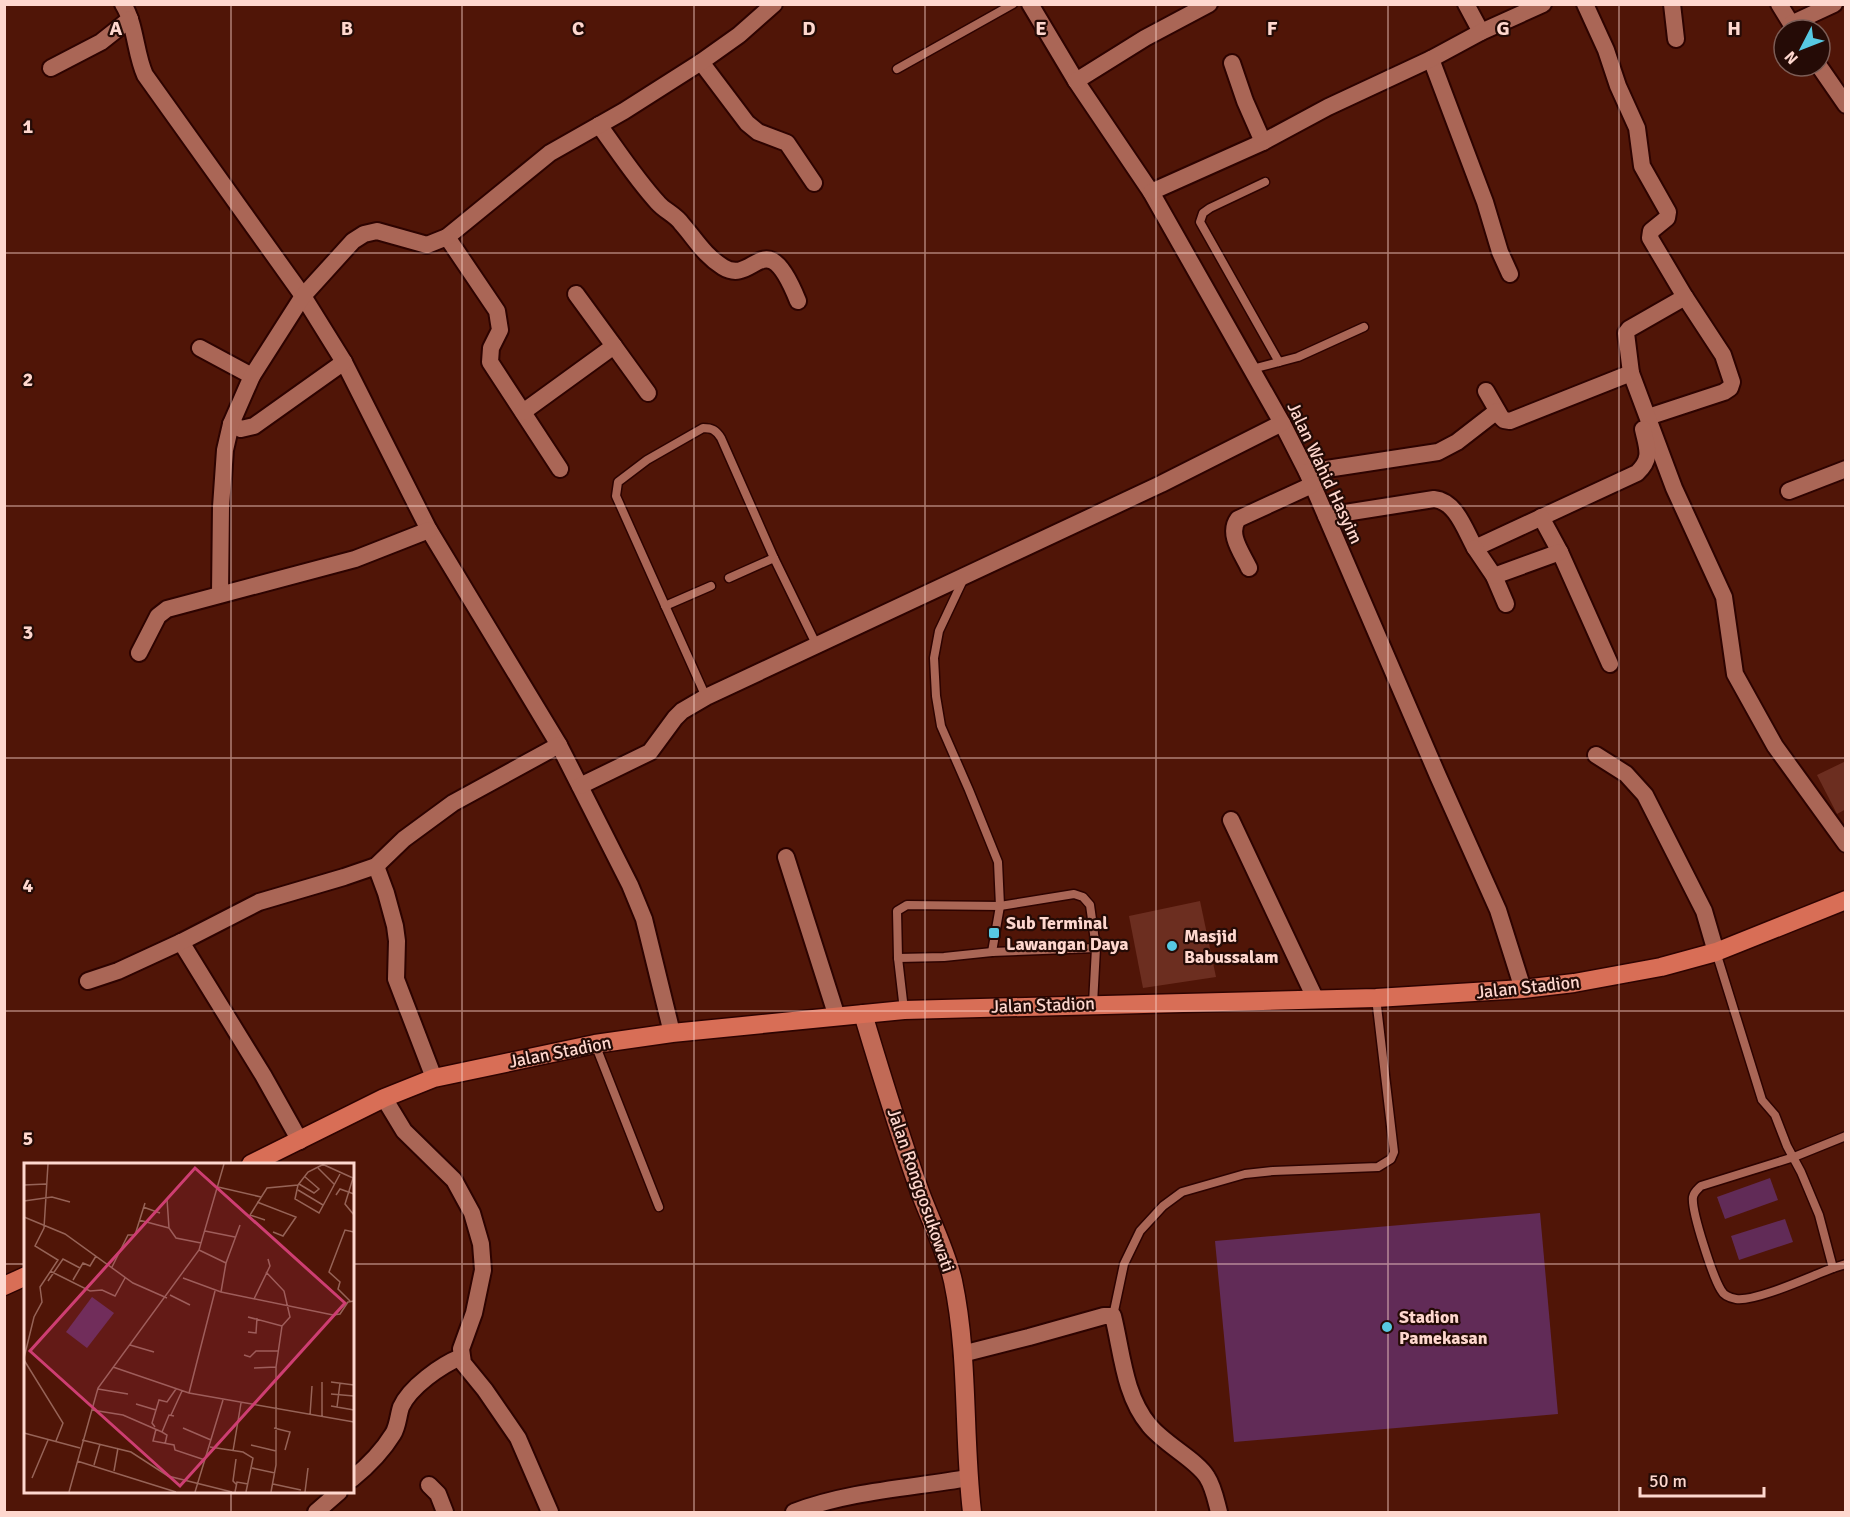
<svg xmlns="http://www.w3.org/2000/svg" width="1850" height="1517" viewBox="0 0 1850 1517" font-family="Signika,sans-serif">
<rect width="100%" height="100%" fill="#501507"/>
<!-- green -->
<g fill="#612b57">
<polygon points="1770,1178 1778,1200 1725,1219 1717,1197"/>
<polygon points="1540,1213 1558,1414 1234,1442 1215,1241"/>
<polygon points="1785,1219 1793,1242 1739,1260 1731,1236"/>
</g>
<!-- building -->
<g fill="#6c2e20">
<polygon points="1846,761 1846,809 1837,814 1817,775"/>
<polygon points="1200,901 1216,977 1143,988 1129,916"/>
</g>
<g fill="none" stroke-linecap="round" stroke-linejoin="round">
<defs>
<g id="lane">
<polyline points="897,69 1013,4"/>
<polyline points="1265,182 1210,208 1203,213 1200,222 1279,362"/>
<polyline points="1252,369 1298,357 1364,327"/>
<polyline points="729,578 774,558"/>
<polyline points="964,578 939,631 934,658 936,696 941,726 969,790 998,862 1000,906 992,952"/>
<polyline points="665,606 711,586"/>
<path d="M706,697L616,496L618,482L647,460L703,428C712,428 716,430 721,438L774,558L817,646"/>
<path d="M1716,952L1762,1100L1775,1115L1787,1146L1801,1172L1819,1215L1833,1268C1811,1276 1756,1302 1736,1299C1730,1298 1724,1296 1721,1290C1713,1277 1691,1211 1693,1197C1694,1192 1697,1190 1701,1186L1794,1157L1846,1136"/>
<polyline points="898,958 944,957 992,952 1096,948"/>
<polyline points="904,1010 898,958 897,911 907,905 1000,906 1074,894 1083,897 1090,905 1096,948 1093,1004"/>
<polyline points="595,1044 659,1207"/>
<polyline points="1833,1268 1846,1264"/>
<polyline points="1113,1316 1124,1264 1140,1231 1163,1206 1182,1192 1245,1174 1273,1171 1378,1167 1391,1159 1394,1152 1376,998"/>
</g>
<g id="street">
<path d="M123,4C136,25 135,53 145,75L303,296L344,362L429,530L559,745L630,885L644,919L672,1033"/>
<polyline points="1030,4 1076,81 1151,192 1282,423 1307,472 1438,776 1498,910 1523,989"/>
<polyline points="1466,4 1481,32"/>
<polyline points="1585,4 1606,50 1618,86 1637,128 1642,166 1668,212 1667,218 1651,231 1650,238 1685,297 1723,355 1732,382 1730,388 1724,392 1648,417"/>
<polyline points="1672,4 1676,39"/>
<polyline points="1779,4 1795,30"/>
<polyline points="1791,24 1834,4"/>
<polyline points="1431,59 1485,202 1500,252 1510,274"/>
<polyline points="701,62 747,123 758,132 787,143 814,183"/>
<polyline points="1232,63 1245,101 1263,142"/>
<polyline points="1819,66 1846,105"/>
<polyline points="51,68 101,42 130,19"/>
<polyline points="1076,81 1145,38 1209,4"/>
<path d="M599,125C618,151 636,179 658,203C665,211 676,215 682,224C696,240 704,255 723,267C755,287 765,219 798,301"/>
<polyline points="1151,192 1263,142 1328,107 1431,59 1481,32 1543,4"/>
<polyline points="447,237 497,311 500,330 491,348 490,362 560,469"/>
<polyline points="576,294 614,346"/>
<polyline points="1685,297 1629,329 1626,333 1631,373 1674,488 1724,597 1735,674 1775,746 1846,844"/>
<polyline points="200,348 252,376"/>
<polyline points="1486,391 1501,417 1504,420 1510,421 1631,373"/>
<polyline points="523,412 614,346 648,393"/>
<polyline points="231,424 241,429 254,426 344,362"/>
<polyline points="1307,472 1438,452 1457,442 1497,411"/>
<polyline points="1789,491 1846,469"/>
<path d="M1326,516L1434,499C1456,501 1465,530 1475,548L1637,473C1653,458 1647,448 1643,429"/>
<polyline points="1541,517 1560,552 1610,664"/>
<polyline points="1475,548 1494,576 1506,604"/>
<path d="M1249,568C1242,553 1227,534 1238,519L1312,485"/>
<polyline points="1494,576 1560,552"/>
<polyline points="220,594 221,507 225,450 231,424 252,376 303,296 353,241 364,234 377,231 427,245 447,237 550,153 624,111 701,62 739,35 774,4"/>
<polyline points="139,653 158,616 167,609 355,559 429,530"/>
<polyline points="1596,755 1626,774 1645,795 1704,911 1716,952"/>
<polyline points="580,786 650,752 675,718 682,711 706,697 1161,484 1282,423"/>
<polyline points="1231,820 1315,998"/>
<polyline points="786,857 837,1017"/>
<polyline points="376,866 386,893 395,926 397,941 396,979 434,1078"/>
<polyline points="181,942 263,1075 300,1141"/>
<polyline points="88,981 118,971 181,942 259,902 344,877 376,866 404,839 453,803 559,745"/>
<polyline points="384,1098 404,1131 454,1180 472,1213 481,1244 483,1270 474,1313 461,1349 463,1363 485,1390 518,1438 550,1512"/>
<path d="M962,1354L1029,1337L1104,1316H1113C1122,1352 1124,1395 1149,1425C1164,1444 1197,1460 1207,1477C1214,1488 1216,1501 1219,1512"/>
<path d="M352,1479C368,1466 382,1452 393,1434C398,1426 398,1416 401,1407C410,1387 441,1365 461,1357"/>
<polyline points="429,1485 438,1494 445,1512"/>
<polyline points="316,1512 339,1492"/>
<path d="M794,1512C849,1491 910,1488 968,1478"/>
</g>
<path id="secondary" d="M863,1014C881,1074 899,1133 920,1192C931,1222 946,1250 953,1281C969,1357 963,1436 972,1512"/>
<g id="primary">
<polyline points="251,1164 384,1098 434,1078 595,1044 672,1033 904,1010 1376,998 1523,989 1574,983 1661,967 1716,952 1846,900"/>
<polyline points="4,1286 26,1276"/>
</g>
</defs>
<!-- lane casing -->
<use href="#lane" stroke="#2d0300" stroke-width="11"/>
<!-- street casing -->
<use href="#street" stroke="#2d0300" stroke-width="20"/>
<!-- secondary casing -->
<use href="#secondary" stroke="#2d0300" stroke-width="21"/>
<!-- primary casing -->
<use href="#primary" stroke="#2d0300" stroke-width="21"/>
<!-- lane -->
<use href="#lane" stroke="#aa6656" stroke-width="8"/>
<!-- street -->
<use href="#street" stroke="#aa6656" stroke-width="16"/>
<!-- secondary -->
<use href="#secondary" stroke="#c16a56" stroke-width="18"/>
<!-- primary -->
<use href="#primary" stroke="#d86e56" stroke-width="18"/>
</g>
<!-- grid -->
<path fill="none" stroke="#fed7ce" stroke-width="1.5" stroke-opacity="0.55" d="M231,4V1164M462,4V1512M694,4V1512M925,4V1512M1156,4V1512M1388,4V1512M1619,4V1512M4,253H1846M4,506H1846M4,758H1846M4,1011H1846M4,1264H26M352,1264H1846M231,1492V1512"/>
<!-- markers -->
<g fill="#57c9e2" stroke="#250b06" stroke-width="2">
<rect x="988" y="927" width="12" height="12" rx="3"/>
<circle cx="1172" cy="946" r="6"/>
<circle cx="1387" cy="1327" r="6"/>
</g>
<g text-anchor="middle" stroke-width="4.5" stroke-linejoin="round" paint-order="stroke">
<!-- street labels -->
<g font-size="18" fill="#fed7ce" stroke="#250b06">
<text transform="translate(1325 473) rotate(65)" y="6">Jalan Wahid Hasyim</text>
<text transform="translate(1528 987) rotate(-6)" y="6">Jalan Stadion</text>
<text transform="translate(1043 1005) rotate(-2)" y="6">Jalan Stadion</text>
<text transform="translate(560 1052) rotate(-11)" y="6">Jalan Stadion</text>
<text transform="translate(921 1190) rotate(71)" y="6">Jalan Ronggosukowati</text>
</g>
<!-- poi labels -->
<g font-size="18" font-weight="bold" fill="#fed7ce" stroke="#250b06" text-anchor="start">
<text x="1006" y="929">Sub Terminal<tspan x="1006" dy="21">Lawangan Daya</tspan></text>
<text x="1184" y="942">Masjid<tspan x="1184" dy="21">Babussalam</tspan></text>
<text x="1399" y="1323">Stadion<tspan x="1399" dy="21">Pamekasan</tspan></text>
</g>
</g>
<!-- overview -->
<g transform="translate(24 1163)">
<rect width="330" height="330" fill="#501507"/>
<path d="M68,134L90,150L63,185L42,169Z" fill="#612b57"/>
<path fill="none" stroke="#966357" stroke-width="1.5" d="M298,1L329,15M294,5L310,21M329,15L321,41L330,52M275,21L290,30L295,26L280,13M0,22L22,21M274,22L271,36L295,50L316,11M194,24L237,34M274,27L299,42M312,32L316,26L330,31M143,36L145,65L152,75L177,80M0,38L28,34L46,39M233,39L272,54L259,73L249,69M119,44L136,50M0,54L41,71L109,120L143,135M115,57L145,65M241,57L226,52L243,25L274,22L284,9L300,1M181,68L211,74M175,87L202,100M88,104L104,72H111L121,40M26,108L66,128L78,127L91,133L101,115M242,109L260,128L266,154L258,163L252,204V302L247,329M159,115L197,129L309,152L316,151L324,139L330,138M49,117L59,100L66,103L72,93M24,118L39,96L56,105M197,129L202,100L216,62M146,132L166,142M230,136L246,103L244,96M326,138L314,126L316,119L305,109L321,67L330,69M224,154L258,163M224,169L232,170L233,155M106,182L130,189M220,192L226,194L232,188H255M0,195L10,154L18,139L16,124L34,97L11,83L20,65L24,1M0,197L39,260L32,278M89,204L165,230L330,259M230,205L252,204M307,219L330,222M74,226L104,231M165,230L191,128M307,231L330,233M112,241L132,247M307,243L330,247M313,244L316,220M68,247L99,252L138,269L143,272L141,281M147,252L158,228M286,252L288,223M298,254V219M131,264L128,260L135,237L143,239L152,226M159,265L187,277M250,265L266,269L261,287M132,266L129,278L150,282L151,287L181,297M138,269L145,252L150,253M0,270L56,285M58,277L107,289L144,313L208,329M227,282L252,288M186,284L219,289L229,295L222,329M209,288L217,240M212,296L209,318L212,321M53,298L152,329M70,302L76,281M228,305L251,310M90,308L94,285M8,315L24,277M249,321L277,327M45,329L74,225L175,87L200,1M171,329L199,237M211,329L213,319L224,321M281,329L284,305"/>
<path fill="#ce3e72" fill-opacity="0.15" stroke="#ce3e72" stroke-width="3" d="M171,5L321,140L156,323L6,188Z"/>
<rect width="330" height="330" fill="none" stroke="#fed7ce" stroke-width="3"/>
</g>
<g font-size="20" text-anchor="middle" font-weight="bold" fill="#fed7ce" stroke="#250b06" stroke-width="4.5" stroke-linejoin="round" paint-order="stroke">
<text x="116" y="35">A</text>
<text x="347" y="35">B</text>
<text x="578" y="35">C</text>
<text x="809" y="35">D</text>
<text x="1041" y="35">E</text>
<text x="1272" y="35">F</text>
<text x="1503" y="35">G</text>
<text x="1734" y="35">H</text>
<text x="28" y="133">1</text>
<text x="28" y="386">2</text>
<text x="28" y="639">3</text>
<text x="28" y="892">4</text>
<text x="28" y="1145">5</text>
</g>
<!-- border -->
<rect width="1850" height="1517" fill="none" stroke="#fed7ce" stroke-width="12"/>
<!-- north arrow -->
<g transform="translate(1802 48) rotate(228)"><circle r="28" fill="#250b06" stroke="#7c5d56" stroke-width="1.5"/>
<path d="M0-4.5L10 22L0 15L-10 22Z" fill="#57c9e2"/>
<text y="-9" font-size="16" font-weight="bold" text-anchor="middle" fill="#fed7ce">N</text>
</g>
<!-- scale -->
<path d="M1640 1487v9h124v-9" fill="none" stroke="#fed7ce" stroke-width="3"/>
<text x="1649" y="1487" font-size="18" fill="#fed7ce" stroke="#250b06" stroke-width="4.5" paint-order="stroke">50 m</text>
</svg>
